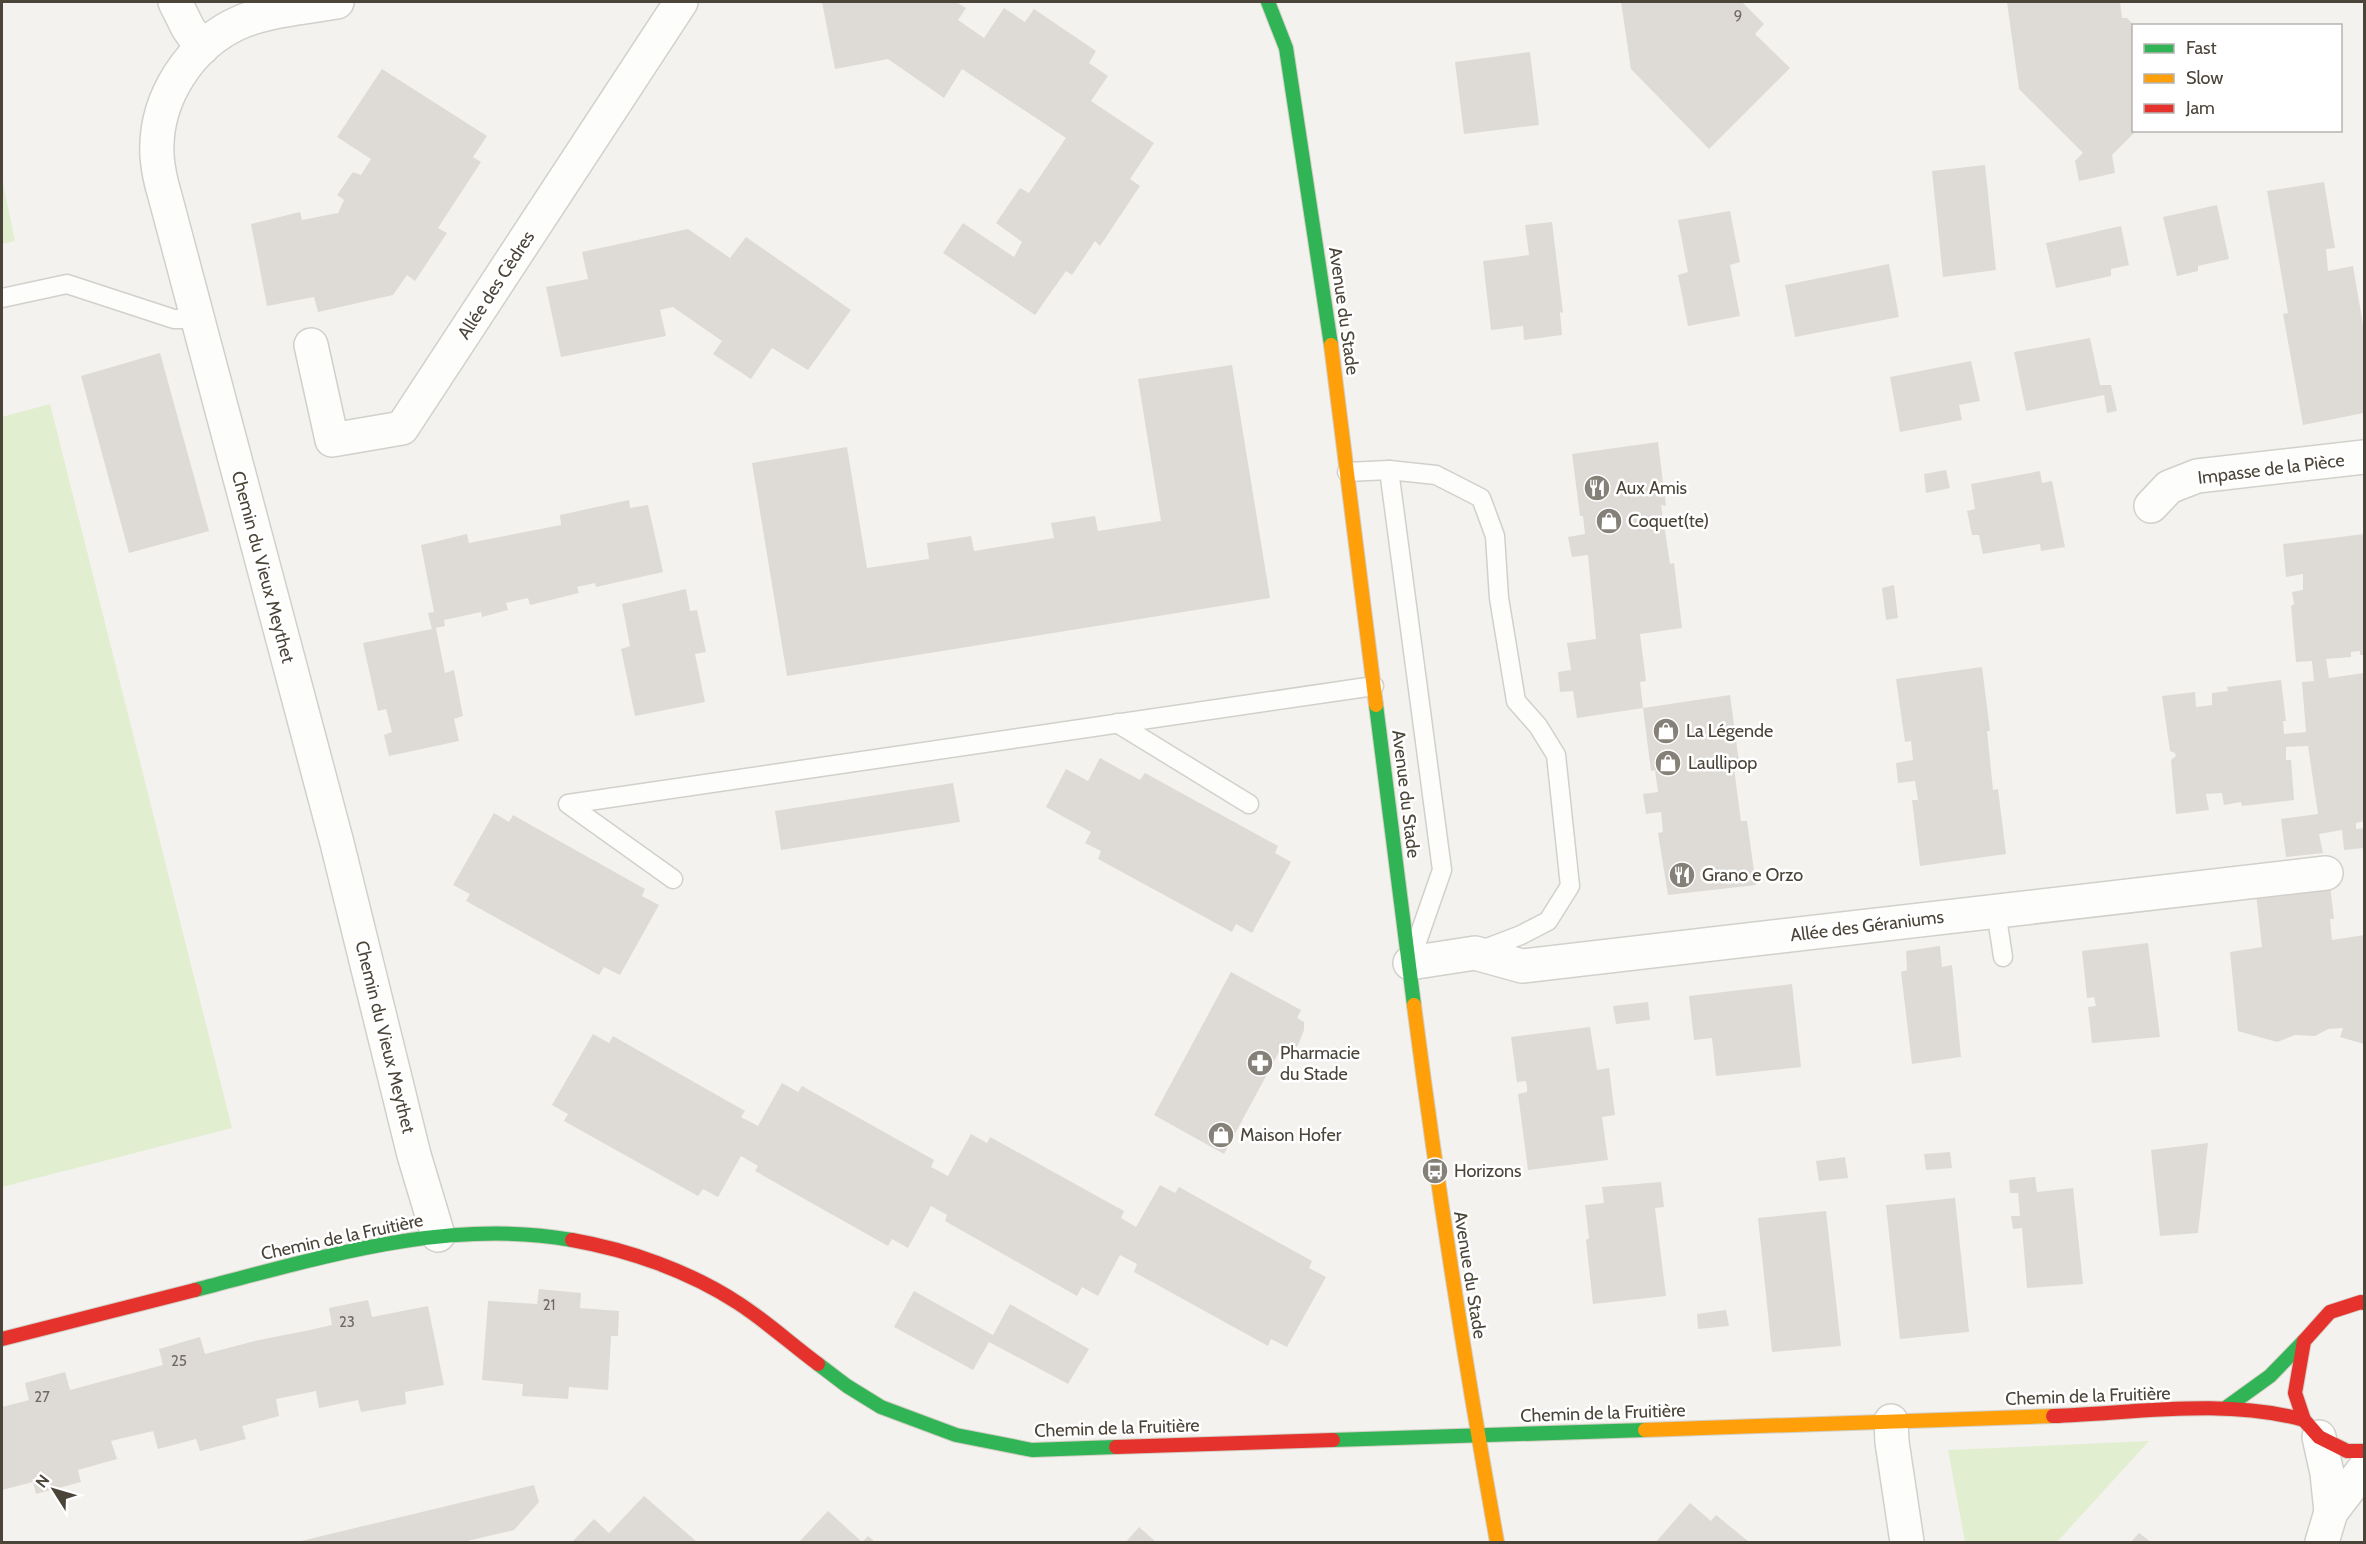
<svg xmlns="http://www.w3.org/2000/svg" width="2366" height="1544" viewBox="0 0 2366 1544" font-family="Cabin,sans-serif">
<rect width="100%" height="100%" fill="#f4f2ee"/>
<!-- green -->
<g fill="#e1eecf">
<polygon points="2,179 15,241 2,244"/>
<polygon points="50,404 232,1128 2,1187 2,417"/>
<polygon points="2149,1441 2057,1542 1965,1542 1948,1450"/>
</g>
<!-- building -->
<g fill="#dedbd6">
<polygon points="822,2 956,2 966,8 958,20 984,38 1004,8 1025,22 1034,9 1096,51 1089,63 1108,76 1091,101 1154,143 1130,179 1140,186 1100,246 1095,241 1072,275 1066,271 1035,315 943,253 963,223 1014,257 1022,242 996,223 1020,188 1029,193 1066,138 962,69 944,98 888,59 835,69"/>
<polygon points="1621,2 1742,2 1764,24 1755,34 1790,68 1709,149 1631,69"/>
<polygon points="2007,2 2120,2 2122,18 2127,18 2133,24 2133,130 2137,130 2112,155 2115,173 2079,181 2075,161 2083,153 2019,89"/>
<polygon points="1530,52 1539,125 1464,134 1455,62"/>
<polygon points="382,69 487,136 473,157 481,162 438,228 447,233 415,281 407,275 393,295 318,312 314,297 267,306 251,224 300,212 302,220 338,213 344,200 337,195 353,172 361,175 371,159 337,137"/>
<polygon points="1985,165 1996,270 1943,277 1932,171"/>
<polygon points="2324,182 2335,248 2326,249 2328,271 2353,266 2364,331 2364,413 2303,425 2283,314 2288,313 2267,191"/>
<polygon points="2217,205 2229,259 2198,266 2198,271 2177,276 2163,217"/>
<polygon points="1730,211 1740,262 1730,265 1740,316 1688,326 1678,275 1688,272 1678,220"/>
<polygon points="1552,222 1563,313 1560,312 1562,335 1524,340 1523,326 1491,330 1483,261 1529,255 1525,225"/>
<polygon points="2121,226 2129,265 2111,269 2111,276 2056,288 2046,243"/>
<polygon points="688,229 730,258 746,237 851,310 808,370 772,348 751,379 713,354 722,341 673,307 660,310 666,336 561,357 546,287 588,279 582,252"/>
<polygon points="1889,264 1899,317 1795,337 1785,285"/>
<polygon points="2090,338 2100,385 2111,385 2117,411 2107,413 2104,395 2026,411 2014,352"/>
<polygon points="160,353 209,531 129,553 81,376"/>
<polygon points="1971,361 1980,401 1959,405 1962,420 1900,432 1890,377"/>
<polygon points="1232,365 1270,598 787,676 752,463 847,447 867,568 929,559 927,543 971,536 974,551 1054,538 1051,523 1095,516 1098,531 1161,521 1138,379"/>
<polygon points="1658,442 1666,506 1661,505 1670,564 1674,563 1682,628 1640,634 1646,681 1640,682 1643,708 1577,718 1573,691 1560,692 1558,672 1571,670 1567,643 1596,639 1588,555 1572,557 1568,537 1585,534 1583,516 1580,516 1572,454"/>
<polygon points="1946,470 1950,488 1926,493 1924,474"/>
<polygon points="2040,471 2042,483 2052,481 2065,547 2041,551 2040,544 1983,554 1979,535 1972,535 1967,511 1975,509 1971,484"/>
<polygon points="629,500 630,508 648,505 663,572 596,587 595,583 577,587 579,593 530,605 528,598 506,603 508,610 482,617 481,612 444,620 445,626 436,628 445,673 454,670 463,716 454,719 459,741 389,756 384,735 392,732 386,709 378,711 363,643 432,629 428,613 434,612 421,545 467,534 469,543 561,525 560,515"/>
<polygon points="2364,534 2364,655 2360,655 2360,651 2351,652 2351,657 2326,659 2329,678 2364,673 2364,821 2356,823 2356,829 2364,828 2364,848 2344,850 2342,830 2319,834 2323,853 2286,857 2281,819 2318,814 2308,746 2286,747 2286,760 2291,760 2294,800 2242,806 2241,802 2224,805 2222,793 2206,794 2209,810 2176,814 2171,760 2176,756 2175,753 2170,751 2162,696 2195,692 2196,707 2212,705 2212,693 2228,691 2227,687 2281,680 2286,721 2283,721 2284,734 2306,732 2302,682 2314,681 2312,661 2296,662 2291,606 2294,604 2292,592 2303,590 2303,574 2286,577 2283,544"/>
<polygon points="1894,585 1898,618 1886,620 1882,588"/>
<polygon points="686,589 690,611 697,610 706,652 695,654 705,702 635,716 621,649 630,646 622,604"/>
<polygon points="1982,667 1990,731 1987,731 1993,790 1998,789 2006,854 1920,866 1912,800 1918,800 1915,781 1898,783 1896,763 1913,760 1911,741 1905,742 1896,679"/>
<polygon points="1730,695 1739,762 1733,761 1741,821 1747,821 1756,885 1668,895 1658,833 1663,832 1661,812 1646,814 1643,794 1658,792 1655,770 1651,771 1643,708"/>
<polygon points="1100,758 1140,780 1145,773 1278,846 1275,853 1291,862 1252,933 1236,924 1232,932 1098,859 1101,851 1085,843 1091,832 1046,807 1066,769 1088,781"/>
<polygon points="953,783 960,822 781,850 775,811"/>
<polygon points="494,813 509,822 513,815 645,889 642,896 659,905 620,975 604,967 599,975 466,901 470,894 453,885"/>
<polygon points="2330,885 2334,919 2330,919 2332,940 2364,935 2364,1044 2340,1037 2343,1028 2328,1029 2315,1036 2295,1035 2277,1042 2238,1031 2230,952 2262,947 2256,894"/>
<polygon points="2148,943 2160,1037 2092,1043 2088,1007 2096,1006 2094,997 2087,998 2082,951"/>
<polygon points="1940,946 1942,967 1952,965 1961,1057 1912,1064 1901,972 1907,970 1906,951"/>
<polygon points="1231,972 1301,1010 1297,1018 1304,1022 1304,1030 1298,1045 1292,1052 1285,1056 1279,1052 1224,1154 1154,1115"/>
<polygon points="1792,984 1801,1067 1716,1076 1712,1038 1694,1040 1689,996"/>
<polygon points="1648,1002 1650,1020 1616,1024 1613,1006"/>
<polygon points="1590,1027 1597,1070 1609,1068 1615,1115 1602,1117 1608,1160 1528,1170 1518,1094 1527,1092 1527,1087 1526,1081 1517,1082 1511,1037"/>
<polygon points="593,1034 609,1043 613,1036 745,1111 741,1117 758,1126 782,1083 798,1092 802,1086 934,1160 931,1167 948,1176 971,1134 987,1143 990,1137 1124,1211 1121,1218 1136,1227 1160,1185 1175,1193 1179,1187 1312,1261 1309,1268 1326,1277 1287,1347 1271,1339 1268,1346 1134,1272 1137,1264 1120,1255 1098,1296 1082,1287 1077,1296 945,1221 947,1215 931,1206 908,1248 892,1239 888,1246 755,1171 758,1166 741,1156 718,1197 703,1189 698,1196 564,1121 568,1114 552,1105"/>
<polygon points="2208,1143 2198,1233 2160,1236 2151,1150"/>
<polygon points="1950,1152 1952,1168 1926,1170 1924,1154"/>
<polygon points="1845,1157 1848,1178 1819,1181 1816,1161"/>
<polygon points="2035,1177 2037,1192 2073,1188 2083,1284 2027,1288 2022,1228 2013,1229 2011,1216 2020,1216 2018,1193 2010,1193 2009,1180"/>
<polygon points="1661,1182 1664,1207 1655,1208 1666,1296 1593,1304 1586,1240 1589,1238 1585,1205 1604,1203 1602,1187"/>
<polygon points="1955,1198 1969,1332 1900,1339 1886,1205"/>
<polygon points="1826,1211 1841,1346 1772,1352 1758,1218"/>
<polygon points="539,1289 581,1293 580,1308 619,1311 618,1336 611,1336 608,1390 569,1387 568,1399 522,1396 523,1384 482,1380 488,1301 537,1304"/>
<polygon points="914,1291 993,1335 1010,1304 1089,1349 1068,1384 989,1342 973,1370 894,1327"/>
<polygon points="368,1300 372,1317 428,1306 444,1385 405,1392 406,1404 361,1412 358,1400 319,1408 316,1391 276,1399 279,1416 242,1426 246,1439 200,1451 196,1439 158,1449 153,1431 111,1441 117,1459 78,1470 81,1482 36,1494 33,1482 2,1490 2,1407 29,1400 25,1383 65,1372 70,1390 96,1383 163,1365 159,1349 200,1337 205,1354 259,1340 305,1331 332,1325 329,1308"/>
<polygon points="1726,1310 1729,1326 1698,1329 1697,1314"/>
<polygon points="534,1485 539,1502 514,1530 463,1542 297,1542"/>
<polygon points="644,1496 697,1542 572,1542 594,1519 609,1533"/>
<polygon points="1690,1503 1711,1521 1716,1515 1749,1542 1656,1542"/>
<polygon points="828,1511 862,1542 868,1536 875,1542 799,1542"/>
<polygon points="1139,1527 1156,1542 1126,1542"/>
<polygon points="2139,1533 2151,1542 2131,1542"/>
</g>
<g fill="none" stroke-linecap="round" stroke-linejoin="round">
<defs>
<g id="lane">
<polyline points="2,298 67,284 174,319 198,319"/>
<polyline points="1389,470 1442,870 1413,953"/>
<polyline points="1347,472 1389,470 1436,475 1481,498 1495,536 1499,598 1516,701 1538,726 1556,755 1570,886 1548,921 1521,935 1479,951"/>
<polyline points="1117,723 1249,804"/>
<polyline points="673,879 568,804 1374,686"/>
<polyline points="1996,911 2003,957"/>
</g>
<g id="street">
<polyline points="175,2 188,28 202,48"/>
<path d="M337,2C306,7 272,10 243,21C190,43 154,99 157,156C158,169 161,183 165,196L337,843L414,1155L438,1235"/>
<polyline points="311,345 332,440 402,428 681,2"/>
<polyline points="2151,506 2169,487 2197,476 2364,457"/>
<polyline points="1410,963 1475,953 1522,966 2326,873"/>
<polyline points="1891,1421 1892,1442 1907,1542"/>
<polyline points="2319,1437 2327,1473 2331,1512"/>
<polyline points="2322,1542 2331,1512 2364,1469"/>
</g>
<g id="fast">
<polyline points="1268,2 1286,48 1331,345"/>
<polyline points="1376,705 1414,1005"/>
<path d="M195,1290C317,1259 445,1217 572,1240"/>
<polyline points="818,1364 847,1386 881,1407 956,1435 1032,1450 1116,1447"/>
<polyline points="2227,1407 2270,1376 2304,1341"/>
<polyline points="1333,1440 1645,1430"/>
</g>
<g id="slow">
<polyline points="1331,345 1376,705"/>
<path d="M1414,1005C1437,1185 1465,1364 1497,1542"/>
<polyline points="1645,1430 2053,1416"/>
</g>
<g id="jam">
<path d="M572,1240C629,1250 689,1271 738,1303C766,1321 791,1344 818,1364"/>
<polyline points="2364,1303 2361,1302 2330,1312 2304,1341 2295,1393 2304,1420 2319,1437 2347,1451 2364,1451"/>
<polyline points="2,1339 195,1290"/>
<path d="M2053,1416C2136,1413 2224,1398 2304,1420"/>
<polyline points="1116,1447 1333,1440"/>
</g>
</defs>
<!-- lane casing -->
<use href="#lane" stroke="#d2d0cb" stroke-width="21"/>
<!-- street casing -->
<use href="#street" stroke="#d2d0cb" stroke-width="36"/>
<!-- fast casing -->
<use href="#fast" stroke="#d3cfc5" stroke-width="16"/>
<!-- slow casing -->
<use href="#slow" stroke="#d3cfc5" stroke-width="16"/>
<!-- jam casing -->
<use href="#jam" stroke="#d3cfc5" stroke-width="16"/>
<!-- lane -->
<use href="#lane" stroke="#fdfdfc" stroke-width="18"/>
<!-- street -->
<use href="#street" stroke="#fdfdfc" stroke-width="33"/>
<!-- fast -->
<use href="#fast" stroke="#30b455" stroke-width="14"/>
<!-- slow -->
<use href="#slow" stroke="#ff9f0a" stroke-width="14"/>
<!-- jam -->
<use href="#jam" stroke="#e5322d" stroke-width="14"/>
</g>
<!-- icons -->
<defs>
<symbol id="restaurant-disc" viewBox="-11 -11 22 22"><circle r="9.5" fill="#868178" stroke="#fff"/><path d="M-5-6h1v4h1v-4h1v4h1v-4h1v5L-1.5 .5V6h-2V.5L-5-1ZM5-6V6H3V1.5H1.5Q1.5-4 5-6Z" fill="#fff"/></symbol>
<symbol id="shop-disc" viewBox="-11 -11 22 22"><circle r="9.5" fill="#868178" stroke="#fff"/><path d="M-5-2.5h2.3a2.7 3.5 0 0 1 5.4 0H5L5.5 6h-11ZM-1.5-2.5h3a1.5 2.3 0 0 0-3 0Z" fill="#fff"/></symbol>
<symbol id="pharmacy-disc" viewBox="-11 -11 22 22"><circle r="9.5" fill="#868178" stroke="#fff"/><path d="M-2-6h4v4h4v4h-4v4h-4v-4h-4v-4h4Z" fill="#fff"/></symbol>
<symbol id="bus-disc" viewBox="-11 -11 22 22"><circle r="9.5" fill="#868178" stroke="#fff"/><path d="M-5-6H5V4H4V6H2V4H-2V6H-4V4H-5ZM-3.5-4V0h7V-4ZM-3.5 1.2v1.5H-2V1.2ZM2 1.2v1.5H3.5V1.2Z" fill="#fff"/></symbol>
</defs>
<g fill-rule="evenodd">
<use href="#restaurant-disc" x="1582" y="473" width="30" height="30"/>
<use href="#shop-disc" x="1594" y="506" width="30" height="30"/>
<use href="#shop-disc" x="1651" y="716" width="30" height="30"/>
<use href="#shop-disc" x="1653" y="748" width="30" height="30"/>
<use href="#restaurant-disc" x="1667" y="860" width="30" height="30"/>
<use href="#pharmacy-disc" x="1245" y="1048" width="30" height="30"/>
<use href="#shop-disc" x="1206" y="1120" width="30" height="30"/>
<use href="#bus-disc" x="1420" y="1156" width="30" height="30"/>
</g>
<g text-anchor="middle" stroke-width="5" stroke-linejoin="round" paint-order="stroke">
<!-- number labels -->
<g font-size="15" fill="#706a61">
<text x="1738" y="21">9</text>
<text x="549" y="1310">21</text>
<text x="347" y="1327">23</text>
<text x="179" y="1366">25</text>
<text x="42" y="1402">27</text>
</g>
<!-- street labels -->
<g font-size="18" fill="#4b4439" stroke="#fff">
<text transform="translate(496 285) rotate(-57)" y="6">Allée des Cèdres</text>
<text transform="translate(1344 311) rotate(82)" y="6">Avenue du Stade</text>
<text transform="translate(2271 469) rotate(-7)" y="6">Impasse de la Pièce</text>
<text transform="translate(263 567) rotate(75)" y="6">Chemin du Vieux Meythet</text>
<text transform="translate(1406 794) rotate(83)" y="6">Avenue du Stade</text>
<text transform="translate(1867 926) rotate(-7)" y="6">Allée des Géraniums</text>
<text transform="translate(385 1037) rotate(76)" y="6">Chemin du Vieux Meythet</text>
<text transform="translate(342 1237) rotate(-12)" y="6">Chemin de la Fruitière</text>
<text transform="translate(1470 1275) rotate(81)" y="6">Avenue du Stade</text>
<text transform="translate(2088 1396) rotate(-2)" y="6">Chemin de la Fruitière</text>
<text transform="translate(1603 1413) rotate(-2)" y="6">Chemin de la Fruitière</text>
<text transform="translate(1117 1428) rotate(-2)" y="6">Chemin de la Fruitière</text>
</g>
<!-- poi labels -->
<g font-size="18" fill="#4b4439" stroke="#fff" text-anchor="start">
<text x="1616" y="494">Aux Amis</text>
<text x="1628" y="527">Coquet(te)</text>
<text x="1686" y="737">La Légende</text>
<text x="1688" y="769">Laullipop</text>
<text x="1702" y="881">Grano e Orzo</text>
<text x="1280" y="1059">Pharmacie<tspan x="1280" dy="21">du Stade</tspan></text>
<text x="1240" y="1141">Maison Hofer</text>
<text x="1454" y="1177">Horizons</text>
</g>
</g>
<!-- border -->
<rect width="2366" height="1544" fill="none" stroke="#4b4439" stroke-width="6"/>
<!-- legend -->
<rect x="2132" y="24" width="210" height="108" fill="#ffffff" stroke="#b7b4b0" stroke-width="1.5"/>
<rect x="2144" y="44" width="30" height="9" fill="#30b455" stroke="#b7b4b0" stroke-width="1.5"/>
<text x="2186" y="54" font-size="18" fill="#4b4439">Fast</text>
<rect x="2144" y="74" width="30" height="9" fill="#ff9f0a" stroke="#b7b4b0" stroke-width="1.5"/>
<text x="2186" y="84" font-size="18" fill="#4b4439">Slow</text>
<rect x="2144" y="104" width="30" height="9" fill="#e5322d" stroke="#b7b4b0" stroke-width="1.5"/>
<text x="2186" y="114" font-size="18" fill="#4b4439">Jam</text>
<!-- north arrow -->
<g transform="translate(54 1490) rotate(307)" stroke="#ffffff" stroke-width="4.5" paint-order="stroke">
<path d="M0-4.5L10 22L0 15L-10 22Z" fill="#4b4439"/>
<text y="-9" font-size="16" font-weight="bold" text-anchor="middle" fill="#4b4439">N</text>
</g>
</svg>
